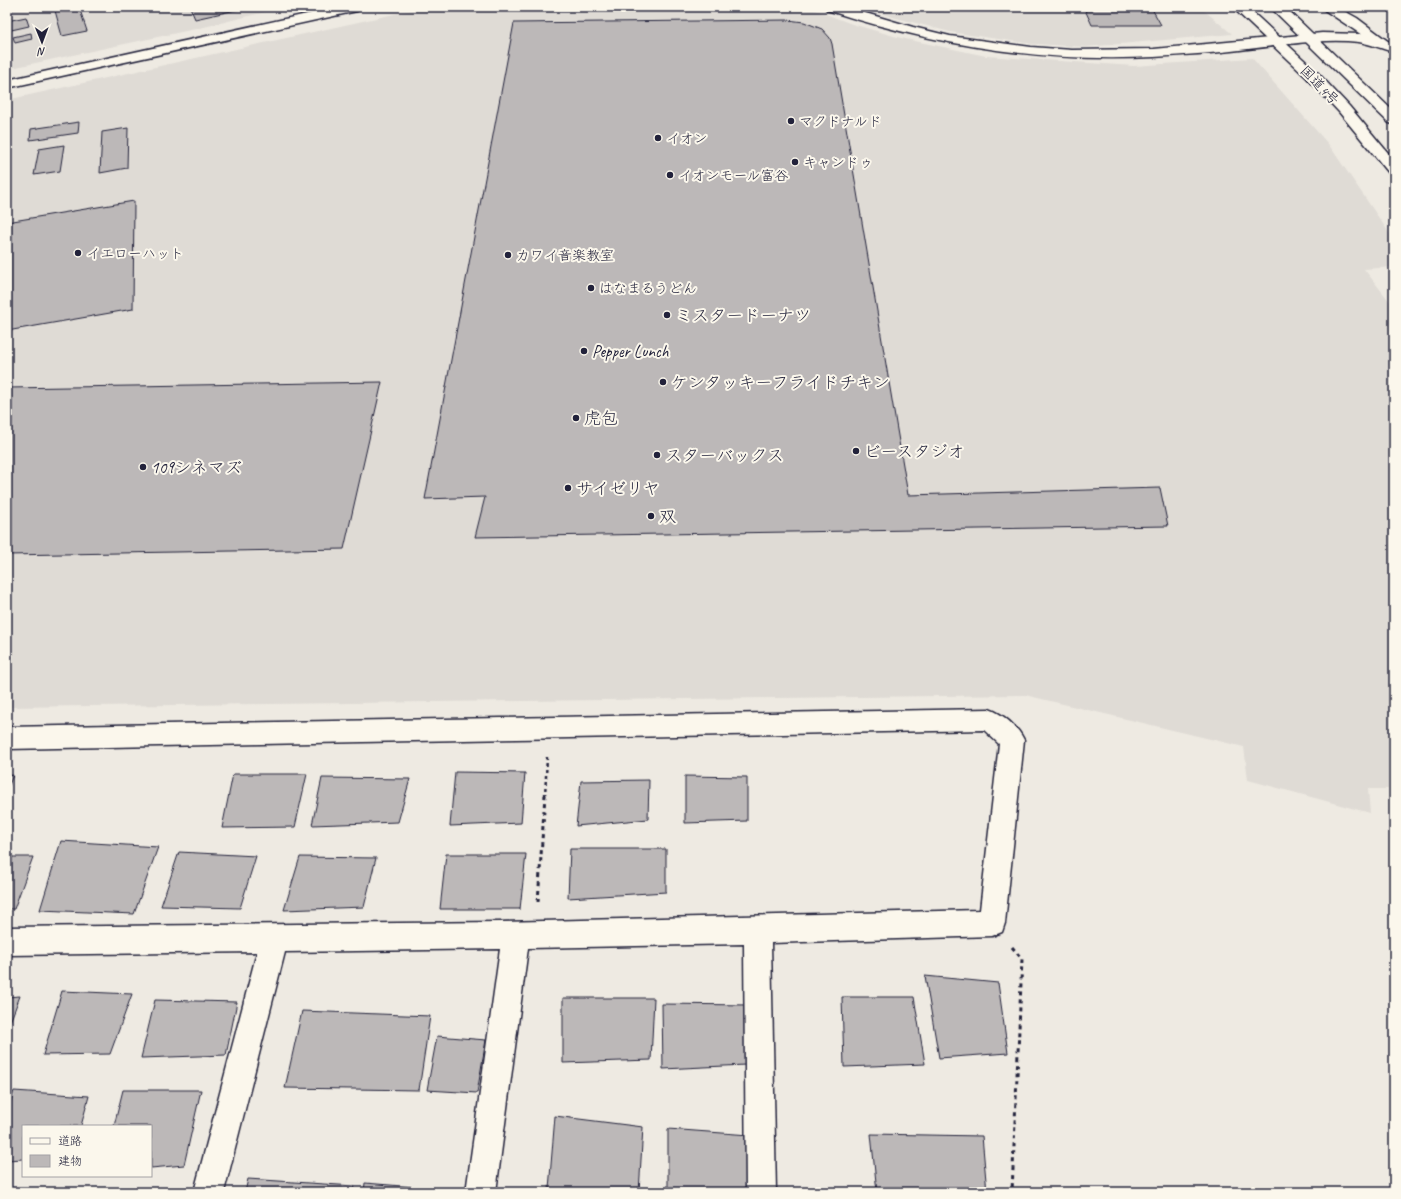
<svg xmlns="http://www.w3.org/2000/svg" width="1401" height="1199" viewBox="0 0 1401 1199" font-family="Caveat,'Klee One',sans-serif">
<rect width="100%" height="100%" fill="#eeeae2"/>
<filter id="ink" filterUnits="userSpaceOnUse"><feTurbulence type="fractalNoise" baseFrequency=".025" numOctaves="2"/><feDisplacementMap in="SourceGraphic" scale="8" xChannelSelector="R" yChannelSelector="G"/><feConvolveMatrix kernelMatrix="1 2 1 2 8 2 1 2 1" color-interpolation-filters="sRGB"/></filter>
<g filter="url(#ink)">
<!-- built -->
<g fill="#dfdbd5">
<polygon points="7,7 286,7 200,28 7,69"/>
<polygon points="426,7 807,7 852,24 901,38 986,56 1134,66 1252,58 1329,145 1394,240 1394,267 1364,269 1394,307 1394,789 1368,789 1370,813 1248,780 1244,747 1025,695 7,707 7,100"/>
<polygon points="862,7 1200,7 1232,34 1086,47 1032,44 950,32 893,17"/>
</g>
<!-- building -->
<g fill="#bcb8b8" stroke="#22223b">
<polygon points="54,7 79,7 87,31 62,36"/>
<polygon points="190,7 245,7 245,8 195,19"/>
<polygon points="1091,7 1151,7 1161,25 1092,25 1085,10 1093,10"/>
<polygon points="26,17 29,26 7,31 7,21"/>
<polygon points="788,20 804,22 822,29 830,38 832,44 908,495 1160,488 1168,526 475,537 485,497 425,499 514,23"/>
<polygon points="31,33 32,39 15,43 13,37"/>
<polygon points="79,122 78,133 30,140 31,129"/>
<polygon points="128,128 127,168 100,173 102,132"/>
<polygon points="64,145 60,171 34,175 39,149"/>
<polygon points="134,201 133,309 7,331 7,222"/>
<polygon points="382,382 344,549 7,555 7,388"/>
<polygon points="455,772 525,773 521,823 450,826"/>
<polygon points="233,774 307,774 295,827 222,828"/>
<polygon points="13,775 7,790 7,776"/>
<polygon points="685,776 747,777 747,821 685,823"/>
<polygon points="322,778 410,779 398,822 312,825"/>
<polygon points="649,780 648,819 576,826 581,781"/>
<polygon points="61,841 158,847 134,914 40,910"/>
<polygon points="570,849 666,849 666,892 568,898"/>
<polygon points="179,852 256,856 240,908 161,906"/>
<polygon points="446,854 526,854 520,909 440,909"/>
<polygon points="7,857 33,857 14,909 7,909"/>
<polygon points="300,857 376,858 364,907 284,910"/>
<polygon points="925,976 998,983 1008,1053 939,1058"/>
<polygon points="62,991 132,994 110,1054 43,1055"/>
<polygon points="20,996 7,1030 7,997"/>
<polygon points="842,997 914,997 925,1064 844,1067"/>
<polygon points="563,998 654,998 651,1060 563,1063"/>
<polygon points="155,1000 237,1002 226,1055 141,1058"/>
<polygon points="662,1004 748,1005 745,1065 663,1069"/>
<polygon points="302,1011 430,1016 419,1090 285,1088"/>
<polygon points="437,1036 486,1040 477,1093 427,1090"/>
<polygon points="123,1090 201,1090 184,1165 151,1168 151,1126 114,1126"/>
<polygon points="14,1091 89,1096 81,1126 23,1126 23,1159 7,1160 7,1113"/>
<polygon points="555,1116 643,1127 639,1192 549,1189"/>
<polygon points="668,1129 749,1135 746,1192 668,1192"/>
<polygon points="871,1134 982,1136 987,1192 877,1192"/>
<polygon points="248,1179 354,1186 353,1192 245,1192"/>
<polygon points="365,1183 464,1191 364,1192"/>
</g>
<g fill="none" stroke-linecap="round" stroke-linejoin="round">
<defs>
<g id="street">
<polygon points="1320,7 1337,7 1357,18 1389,42 1387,45 1377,45"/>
<path d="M989,709C1003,714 1018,727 1024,740L1005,923L1002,932L992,936L771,943L776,1192H746L744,944L528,948L496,1192H466L500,949L285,952L224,1192H194L257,952L7,955V927L500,922L980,910L999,744L984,730L7,749V727Z"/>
</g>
<g id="secondary">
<polygon points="339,7 364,7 357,11 7,88 7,80"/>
<path d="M825,7H845L913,27L950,36L1031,47L1072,50L1154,49L1322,33L1360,34L1394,43V52C1382,49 1371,44 1359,42C1322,38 1285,45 1248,49C1217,53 1185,55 1154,57C1042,63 934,45 827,10Z"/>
</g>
<g id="highway">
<polygon points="1232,7 1247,7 1317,72 1349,106 1394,160 1394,175 1389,173 1339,112 1307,78"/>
<polygon points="1270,7 1285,7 1394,112 1394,124 1389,123"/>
</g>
</defs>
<!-- street casing -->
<use href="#street" stroke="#22223b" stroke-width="3"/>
<!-- secondary casing -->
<use href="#secondary" stroke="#22223b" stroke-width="3"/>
<!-- highway casing -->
<use href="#highway" stroke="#22223b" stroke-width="3"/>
<!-- path-far1 -->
<polyline stroke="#22223b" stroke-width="2.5" stroke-dasharray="3 3" stroke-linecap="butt" points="545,796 547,757"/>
<!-- path -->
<g stroke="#22223b" stroke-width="3" stroke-dasharray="4 4" stroke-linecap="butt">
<polyline points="538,902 545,795"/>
<polyline points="1012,947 1022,959 1012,1192"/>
</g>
<!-- street -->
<use href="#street" fill="#fbf7ec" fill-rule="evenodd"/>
<!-- secondary -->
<use href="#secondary" fill="#fbf7ec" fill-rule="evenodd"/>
<!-- highway -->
<use href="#highway" fill="#fbf7ec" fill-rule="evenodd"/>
</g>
</g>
<!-- markers -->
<g fill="#22223b" stroke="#fbf7ec" stroke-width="1.5">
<circle cx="791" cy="121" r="4"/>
<circle cx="658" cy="138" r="4"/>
<circle cx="795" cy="162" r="4"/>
<circle cx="670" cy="175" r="4"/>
<circle cx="78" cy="253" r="4"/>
<circle cx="508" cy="255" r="4"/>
<circle cx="591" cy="288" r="4"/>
<circle cx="667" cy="315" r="4"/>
<circle cx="584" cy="351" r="4"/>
<circle cx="663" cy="382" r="4"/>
<circle cx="576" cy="418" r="4"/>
<circle cx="856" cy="451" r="4"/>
<circle cx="657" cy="455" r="4"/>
<circle cx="143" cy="467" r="4"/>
<circle cx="568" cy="488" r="4"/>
<circle cx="651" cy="516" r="4"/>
</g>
<g text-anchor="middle" stroke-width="4" stroke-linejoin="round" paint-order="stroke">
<!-- far-street labels -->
<g font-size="14" fill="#22223b" stroke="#fbf7ec">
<text transform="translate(1320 85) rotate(46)" y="5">国道4号</text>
</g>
<!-- far-poi labels -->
<g font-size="14" fill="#22223b" stroke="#fbf7ec" text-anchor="start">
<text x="799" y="126">マクドナルド</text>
<text x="666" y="143">イオン</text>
<text x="803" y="167">キャンドゥ</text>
<text x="678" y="180">イオンモール富谷</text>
<text x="86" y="258">イエローハット</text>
<text x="516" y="260">カワイ音楽教室</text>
<text x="599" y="293">はなまるうどん</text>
</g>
<!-- poi labels -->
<g font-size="17" fill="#22223b" stroke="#fbf7ec" text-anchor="start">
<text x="675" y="321">ミスタードーナツ</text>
<text x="592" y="357">Pepper Lunch</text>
<text x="671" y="388">ケンタッキーフライドチキン</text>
<text x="584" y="424">虎包</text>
<text x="864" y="457">ビースタジオ</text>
<text x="665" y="461">スターバックス</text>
<text x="151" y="473">109シネマズ</text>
<text x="576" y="494">サイゼリヤ</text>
<text x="659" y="522">双</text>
</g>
</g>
<!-- margin -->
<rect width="1401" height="1199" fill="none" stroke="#fbf7ec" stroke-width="24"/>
<rect x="12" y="12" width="1377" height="1175" fill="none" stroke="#22223b" stroke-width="1.5" filter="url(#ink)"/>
<!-- legend -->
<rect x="22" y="1125" width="130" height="52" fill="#fbf7ec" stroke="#a4a2a5"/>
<rect x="30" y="1138" width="20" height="6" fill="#fbf7ec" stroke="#a4a2a5"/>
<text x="58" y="1145" font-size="12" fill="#22223b">道路</text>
<rect x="30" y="1155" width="20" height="12" fill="#bcb8b8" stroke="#a4a2a5"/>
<text x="58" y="1165" font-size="12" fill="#22223b">建物</text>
<!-- north arrow -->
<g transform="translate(42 42) rotate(179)" stroke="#fbf7ec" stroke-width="3" paint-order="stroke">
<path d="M0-3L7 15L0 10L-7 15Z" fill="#22223b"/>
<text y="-6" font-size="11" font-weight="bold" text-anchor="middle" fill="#22223b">N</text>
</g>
</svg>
